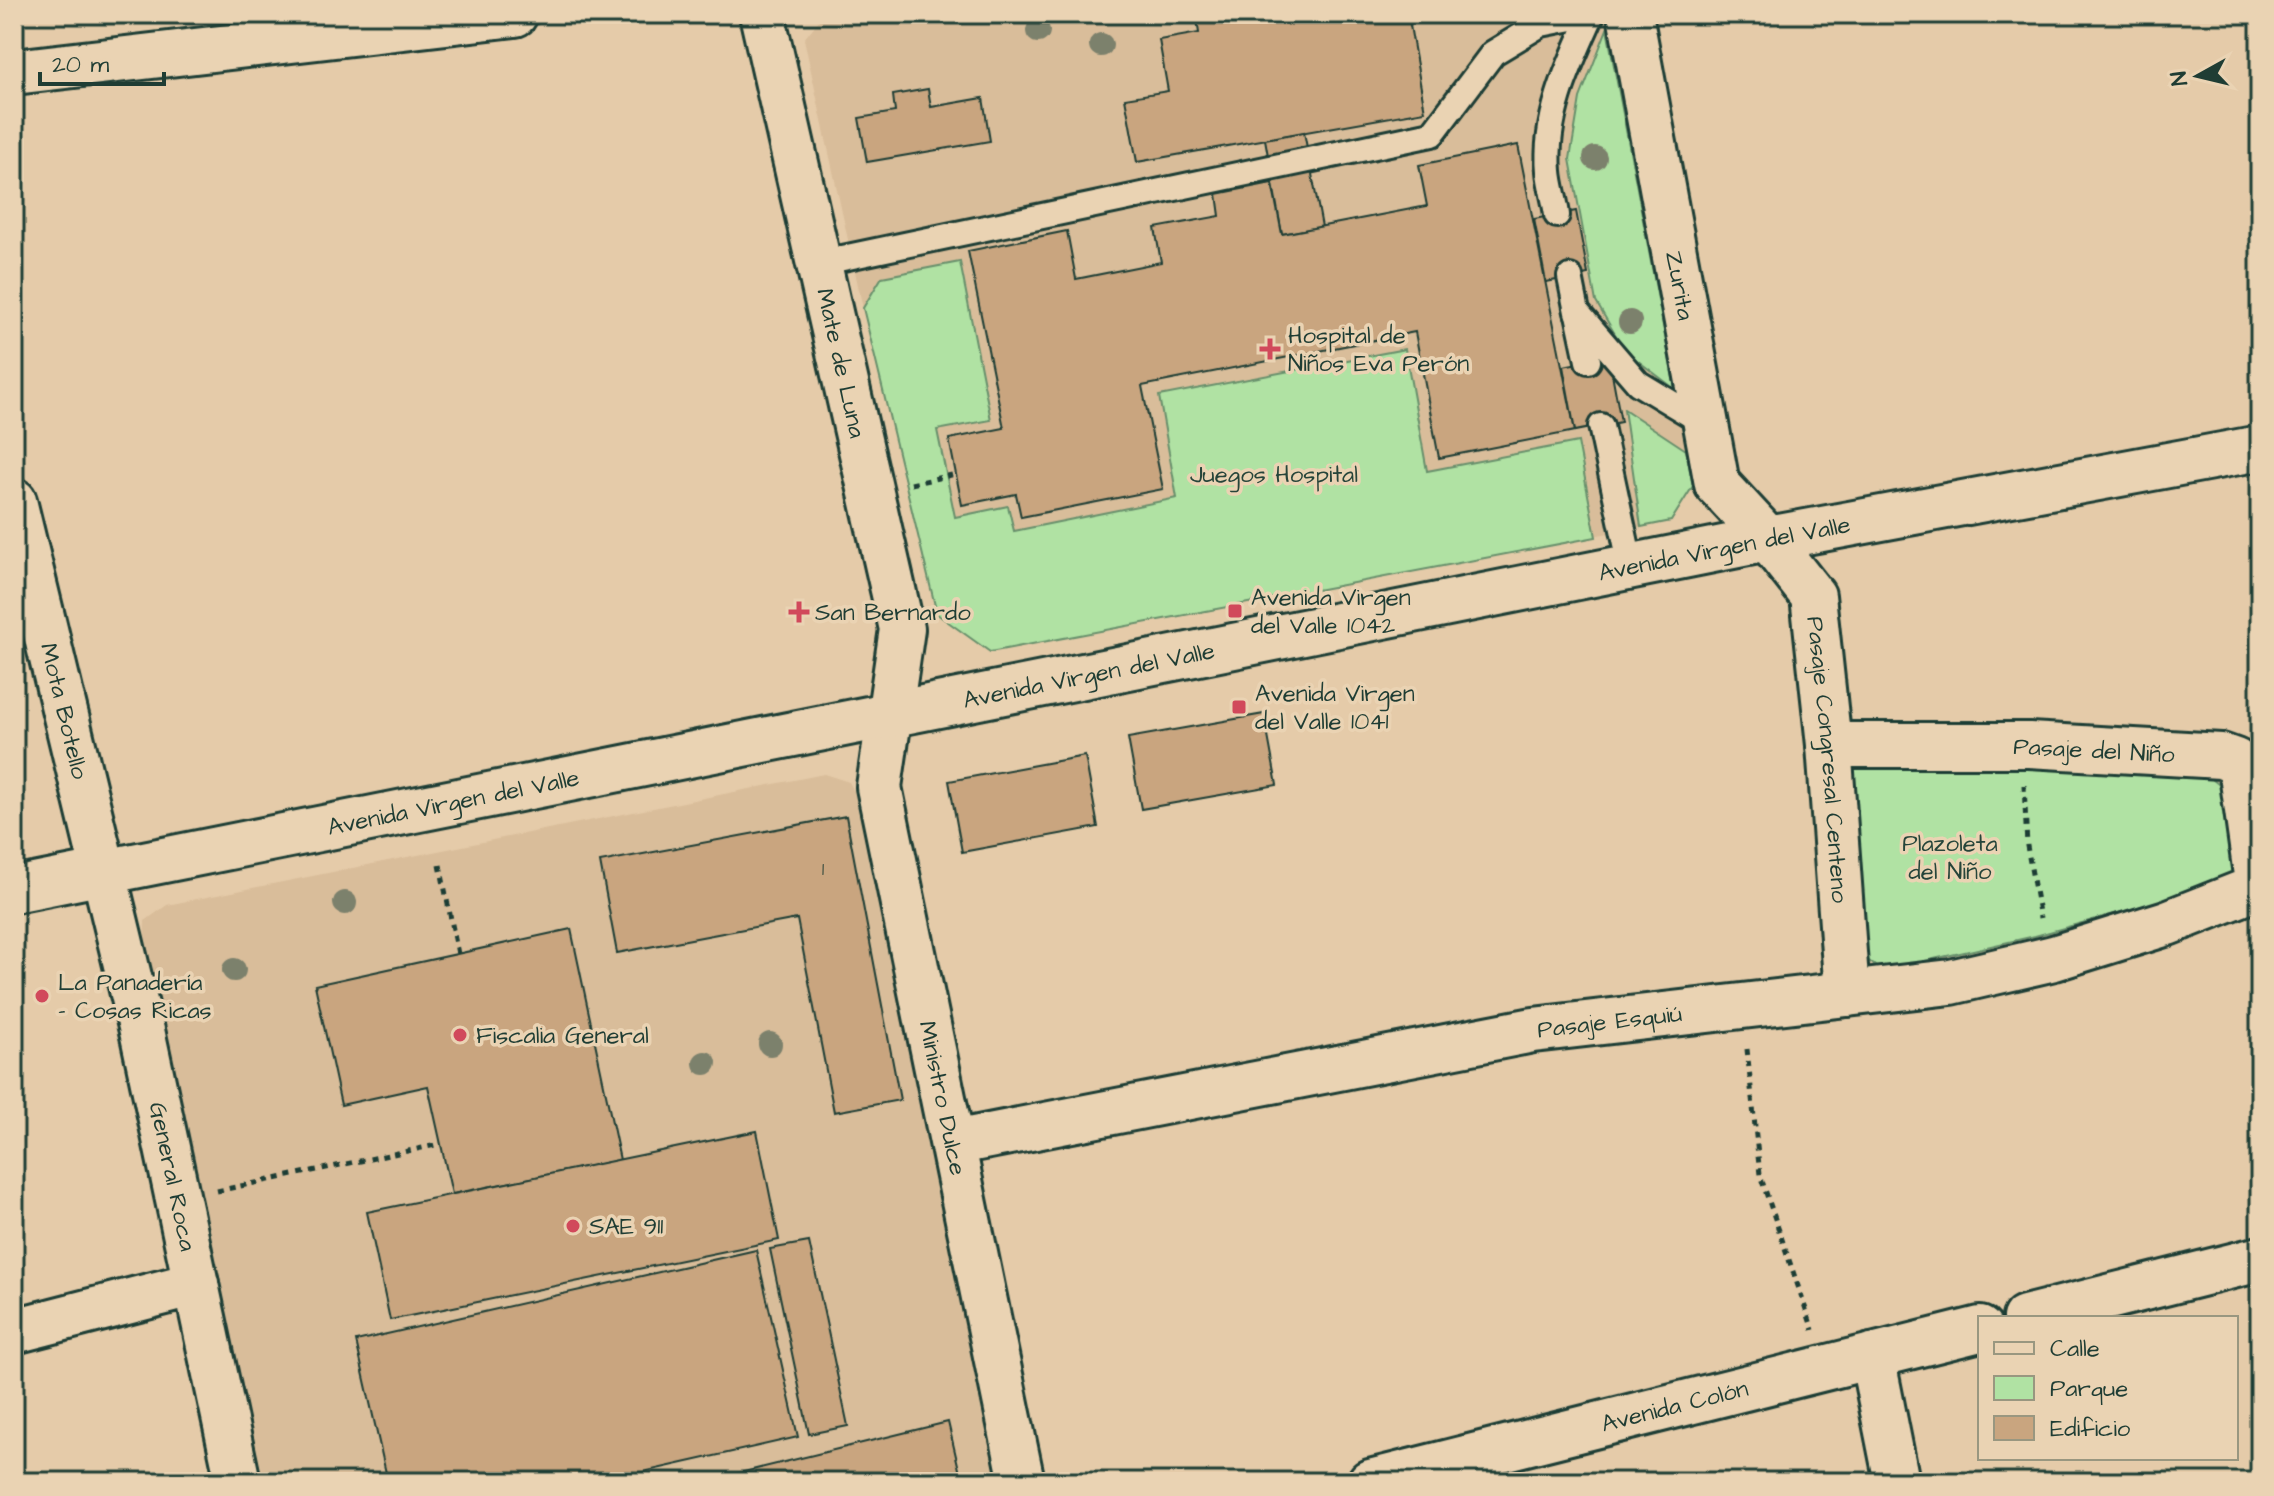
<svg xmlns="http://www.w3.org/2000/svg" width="2274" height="1496" viewBox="0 0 2274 1496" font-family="'Architects Daughter',sans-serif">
<rect width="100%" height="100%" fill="#e5cba9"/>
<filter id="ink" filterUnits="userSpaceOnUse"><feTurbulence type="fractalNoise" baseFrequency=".0125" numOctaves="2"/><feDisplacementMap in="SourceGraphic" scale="16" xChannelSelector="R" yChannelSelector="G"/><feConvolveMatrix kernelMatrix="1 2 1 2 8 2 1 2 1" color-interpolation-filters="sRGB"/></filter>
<g filter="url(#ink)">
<!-- built -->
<g fill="#d9bd9a">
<polygon points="824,14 1604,14 1693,486 1671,521 990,652 937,614 863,308 804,39"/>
<polygon points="824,774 849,782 860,802 998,1482 264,1482 144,948 145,921 167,905"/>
</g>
<!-- green -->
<g fill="#b0e2a3" stroke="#68906c" stroke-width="2">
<polygon points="1607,29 1675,389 1625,351 1596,302 1570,159 1580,98"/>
<polygon points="960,262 991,420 937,430 955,517 1008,506 1014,531 1177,498 1159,396 1405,349 1427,471 1578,442 1596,537 990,652 937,614 863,308 882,277"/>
<polygon points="1624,409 1686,450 1693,486 1671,521 1641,527"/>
<polygon points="2010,760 2203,772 2227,791 2239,862 2223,884 2035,936 1881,971 1863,956 1846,776 1860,763"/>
</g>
<!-- building -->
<g fill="#c9a57f" stroke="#1f3d34" stroke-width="2">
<polygon points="1196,14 1408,14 1425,111 1137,162 1125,98 1168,91 1159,40 1199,33"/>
<polygon points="928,89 931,107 983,98 990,141 867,162 859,118 895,112 893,95"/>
<polygon points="1304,132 1322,227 1282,234 1265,139"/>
<polygon points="1518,145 1575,431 1439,458 1415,332 1142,386 1163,489 1021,517 1016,494 962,505 949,439 1004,428 968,251 1067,231 1076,279 1161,262 1155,228 1220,216 1217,194 1272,183 1282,234 1427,206 1419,165"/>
<polygon points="1576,211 1588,274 1546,282 1534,219"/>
<polygon points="1609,357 1621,422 1575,431 1563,366"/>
<polygon points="1264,714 1277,785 1141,809 1128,738"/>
<polygon points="1085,756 1098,827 962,852 949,781"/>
<polygon points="846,816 900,1100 834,1112 797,919 617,953 600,862"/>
<polygon points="571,929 620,1160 452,1194 428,1086 341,1105 315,985"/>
<polygon points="757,1131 779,1240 390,1320 367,1212"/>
<polygon points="809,1242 848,1426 809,1434 770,1249"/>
<polygon points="756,1250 798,1437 599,1482 388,1482 356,1341"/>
<polygon points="948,1422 962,1482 703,1482"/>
</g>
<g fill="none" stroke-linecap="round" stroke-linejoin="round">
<defs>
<g id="lane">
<path d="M1557,215C1555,200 1550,185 1549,171C1544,116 1570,63 1592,14"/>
<polyline points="819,263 1432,134 1493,53 1541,24 1592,14"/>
<polyline points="1570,277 1577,312 1638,383 1706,424"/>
<polyline points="1578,314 1588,361"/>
<polyline points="1601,426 1631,567"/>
</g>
<g id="street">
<path id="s1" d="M762,14L902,629L879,787L1022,1482"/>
<path id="s2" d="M1630,14L1717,484L1768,539L1813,596L1829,745L1847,994"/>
<polyline points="14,72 515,14"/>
<path id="s3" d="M14,501L143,1035L238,1482"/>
<path id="s4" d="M953,1143L1533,1030L1951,982L2054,958L2167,923L2248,891L2257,882L2242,774L2235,761L2221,756L2029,745H1829"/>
<polyline points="14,1331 196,1284"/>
<polyline points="1872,1356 1897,1482"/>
</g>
<g id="secondary">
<polyline points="2025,1318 2260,1259"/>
<path id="s5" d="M1370,1482L1980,1329"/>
</g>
<g id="primary">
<path id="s6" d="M14,890L1768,539L2260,448"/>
</g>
</defs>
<!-- lane casing -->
<use href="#lane" stroke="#1f3d34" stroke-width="30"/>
<!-- street casing -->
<use href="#street" stroke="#1f3d34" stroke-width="50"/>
<!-- secondary casing -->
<use href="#secondary" stroke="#1f3d34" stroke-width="50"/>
<!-- primary casing -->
<use href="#primary" stroke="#1f3d34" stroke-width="50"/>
<!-- path -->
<g stroke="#1f3d34" stroke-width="5" stroke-dasharray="6 6" stroke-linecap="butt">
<polyline points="911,484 956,474"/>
<polyline points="2024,785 2027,846 2040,918"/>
<polyline points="440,865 458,954"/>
<polyline points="1747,1049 1760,1175 1813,1330"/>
<polyline points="217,1191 441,1144"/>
</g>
<!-- lane -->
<use href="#lane" stroke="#ead3b3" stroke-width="24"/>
<!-- street -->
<use href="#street" stroke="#ead3b3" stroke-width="44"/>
<!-- secondary -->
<use href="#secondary" stroke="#ead3b3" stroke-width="44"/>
<!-- primary -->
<use href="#primary" stroke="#ead3b3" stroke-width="44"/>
</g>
<!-- trees -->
<g fill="#7c816c">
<circle cx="1038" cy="31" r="12"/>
<circle cx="1101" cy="45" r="12"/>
<circle cx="1595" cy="158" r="12"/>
<circle cx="1630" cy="322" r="12"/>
<circle cx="345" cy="903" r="12"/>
<circle cx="234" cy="970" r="12"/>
<circle cx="770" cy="1044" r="12"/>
<circle cx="705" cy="1063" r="12"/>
</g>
</g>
<!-- markers -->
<g fill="#d1495b" stroke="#ead3b3" stroke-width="3">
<path d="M1266 337h8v8h8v8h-8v8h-8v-8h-8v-8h8z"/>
<rect x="1227" y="603" width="16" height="16" rx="4"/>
<path d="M795 600h8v8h8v8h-8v8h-8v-8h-8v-8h8z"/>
<rect x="1231" y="699" width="16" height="16" rx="4"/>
<circle cx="42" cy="996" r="8"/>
<circle cx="460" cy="1035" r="8"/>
<circle cx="573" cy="1226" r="8"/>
</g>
<g text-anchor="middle" stroke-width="7" stroke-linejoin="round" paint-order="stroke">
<!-- number labels -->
<g font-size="20" fill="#4a5747">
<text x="823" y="875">1</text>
</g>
<!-- street labels -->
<g font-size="24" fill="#1f3d34" stroke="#ead3b3">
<text dy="8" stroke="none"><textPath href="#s2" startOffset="276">Zurita</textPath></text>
<text dy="8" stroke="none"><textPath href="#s1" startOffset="358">Mate de Luna</textPath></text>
<text dy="8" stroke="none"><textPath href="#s6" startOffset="1744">Avenida Virgen del Valle</textPath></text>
<text dy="8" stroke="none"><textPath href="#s6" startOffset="1096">Avenida Virgen del Valle</textPath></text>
<text dy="8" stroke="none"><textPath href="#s3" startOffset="216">Mota Botello</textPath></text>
<text transform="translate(2094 750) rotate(3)" y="8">Pasaje del Niño</text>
<text dy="8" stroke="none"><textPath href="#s2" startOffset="790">Pasaje Congresal Centeno</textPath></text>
<text dy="8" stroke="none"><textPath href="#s6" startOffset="448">Avenida Virgen del Valle</textPath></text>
<text dy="8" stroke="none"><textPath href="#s4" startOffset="668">Pasaje Esquiú</textPath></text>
<text dy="8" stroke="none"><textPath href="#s1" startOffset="1108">Ministro Dulce</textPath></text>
<text dy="8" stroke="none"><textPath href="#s3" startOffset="694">General Roca</textPath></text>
<text dy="8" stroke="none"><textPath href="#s5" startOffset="314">Avenida Colón</textPath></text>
</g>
<!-- poi labels -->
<g font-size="24" fill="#1f3d34" stroke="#ead3b3" text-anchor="start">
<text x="1288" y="343">Hospital de<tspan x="1288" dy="28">Niños Eva Perón</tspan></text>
<text x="1251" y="605">Avenida Virgen<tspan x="1251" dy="28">del Valle 1042</tspan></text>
<text x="815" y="620">San Bernardo</text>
<text x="1255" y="701">Avenida Virgen<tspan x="1255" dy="28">del Valle 1041</tspan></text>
<text x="58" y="990">La Panadería<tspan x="58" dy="28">- Cosas Ricas</tspan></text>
<text x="476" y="1043">Fiscalia General</text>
<text x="589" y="1234">SAE 911</text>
</g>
<!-- park labels -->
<g font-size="24" fill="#26453a" stroke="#ead3b3">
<text x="1274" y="482">Juegos Hospital</text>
<text x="1950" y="851">Plazoleta<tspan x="1950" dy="28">del Niño</tspan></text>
</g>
</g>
<!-- margin -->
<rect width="2274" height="1496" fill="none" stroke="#ead3b3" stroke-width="48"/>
<rect x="24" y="24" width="2226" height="1448" fill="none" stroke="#1f3d34" stroke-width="3" filter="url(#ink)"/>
<!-- legend -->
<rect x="1978" y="1316" width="260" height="144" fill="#ead3b3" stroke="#999780" stroke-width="2"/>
<rect x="1994" y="1342" width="40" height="12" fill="#ead3b3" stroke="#999780" stroke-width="2"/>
<text x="2050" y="1356" font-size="24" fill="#1f3d34">Calle</text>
<rect x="1994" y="1376" width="40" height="24" fill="#b0e2a3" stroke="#999780" stroke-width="2"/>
<text x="2050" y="1396" font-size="24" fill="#1f3d34">Parque</text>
<rect x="1994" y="1416" width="40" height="24" fill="#c9a57f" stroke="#999780" stroke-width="2"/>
<text x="2050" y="1436" font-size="24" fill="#1f3d34">Edificio</text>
<!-- north arrow -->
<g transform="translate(2198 76) rotate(262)" stroke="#ead3b3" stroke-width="6" paint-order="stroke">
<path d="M0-6L14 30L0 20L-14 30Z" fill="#1f3d34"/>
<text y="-12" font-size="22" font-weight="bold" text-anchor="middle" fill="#1f3d34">N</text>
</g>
<!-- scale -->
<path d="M40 72v12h124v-12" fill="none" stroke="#1f3d34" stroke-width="4"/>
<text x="52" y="72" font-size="24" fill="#1f3d34" stroke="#ead3b3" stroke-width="6" paint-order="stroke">20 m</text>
</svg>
